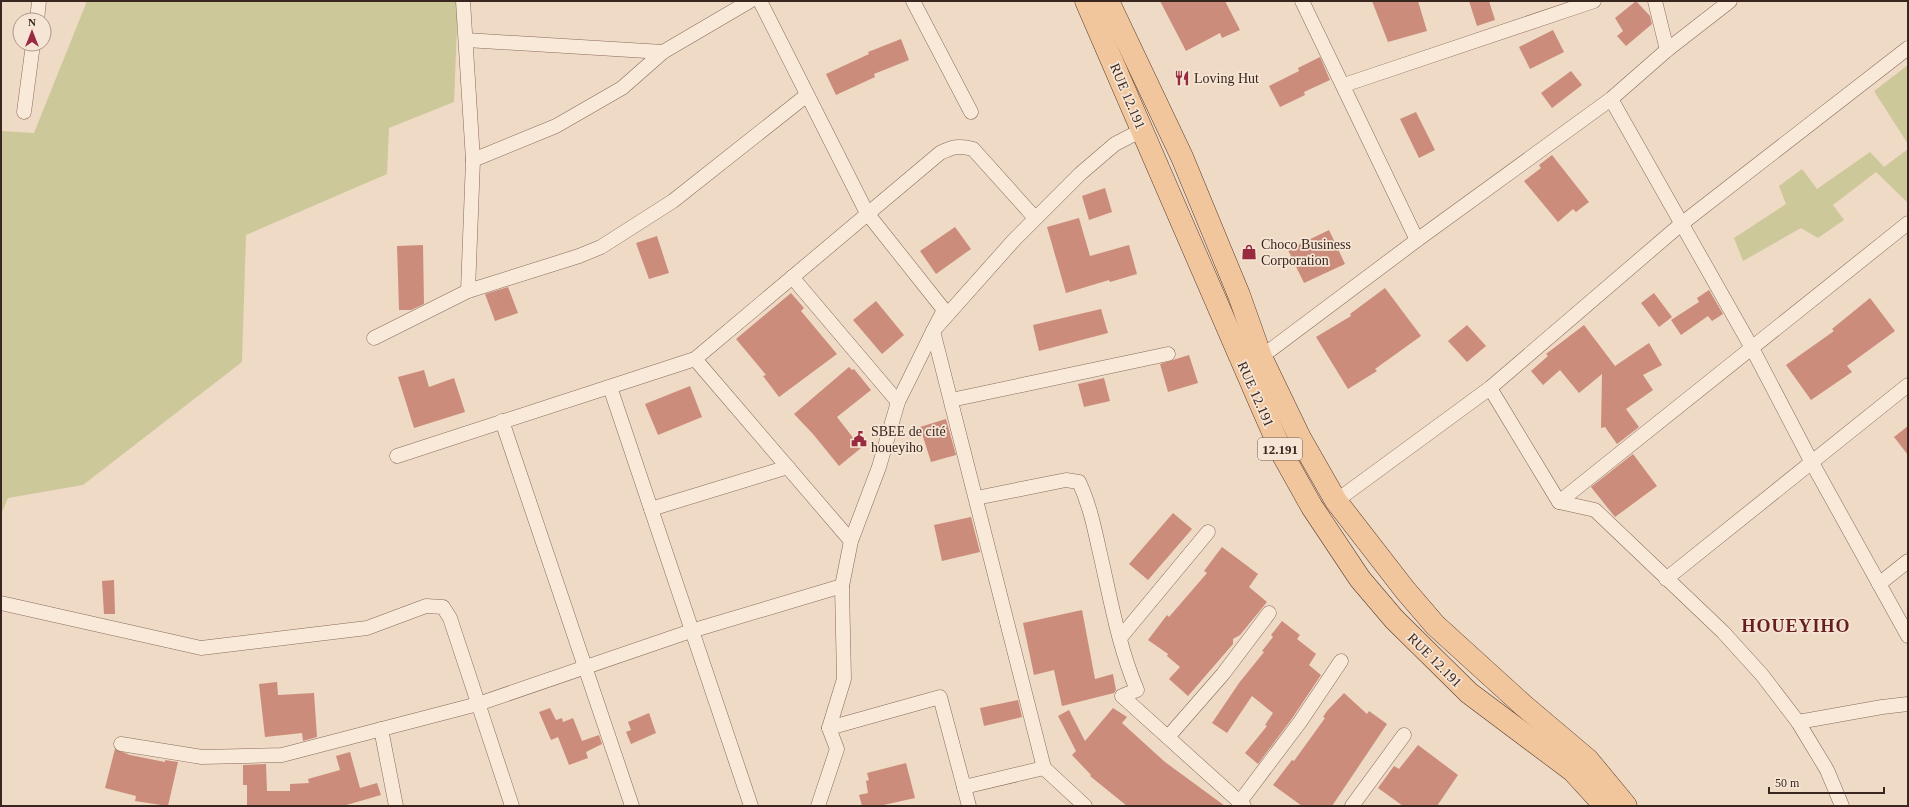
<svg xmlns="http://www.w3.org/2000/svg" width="1909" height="807" viewBox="0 0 1909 807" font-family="'Times New Roman',serif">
<rect width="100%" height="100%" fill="#eedac5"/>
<!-- green -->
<g fill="#cdc899">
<polygon points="87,1 458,1 454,102 389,128 387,174 246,235 242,362 83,485 8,498 1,514 1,131 34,133"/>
<polygon points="1908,65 1908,144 1874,91"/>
<polygon points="1908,149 1908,203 1876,172 1833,205 1844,220 1818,238 1801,228 1743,261 1734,238 1786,204 1779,186 1802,169 1817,189 1870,152 1884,167"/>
</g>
<!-- building -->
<g fill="#cc8c7b">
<polygon points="1160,1 1225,1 1240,30 1222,38 1220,33 1186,51"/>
<polygon points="1372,1 1418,1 1427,31 1388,42"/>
<polygon points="1469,1 1489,1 1495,20 1477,26"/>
<polygon points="1636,1 1650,16 1652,24 1626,46 1617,36 1623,31 1615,18"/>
<polygon points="1553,30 1564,52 1530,69 1519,47"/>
<polygon points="901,39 909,60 874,74 875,77 836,95 826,74 869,54 868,52"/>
<polygon points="1320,57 1330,80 1304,92 1305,95 1280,107 1269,86 1299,71 1298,68"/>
<polygon points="1571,71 1582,85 1552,108 1541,93"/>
<polygon points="1416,112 1435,150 1419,158 1400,119"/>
<polygon points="1552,155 1589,202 1576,212 1573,209 1558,222 1524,181 1541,168 1539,165"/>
<polygon points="1105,188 1112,212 1089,220 1082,196"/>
<polygon points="1079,218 1090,256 1129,245 1137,274 1110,282 1109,280 1066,293 1047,227"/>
<polygon points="955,227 971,249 936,274 920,251"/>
<polygon points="1329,230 1345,264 1304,283 1288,250"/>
<polygon points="657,236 669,273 649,279 636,243"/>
<polygon points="423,245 424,304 411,310 399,310 397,246"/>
<polygon points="508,287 518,313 495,321 485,294"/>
<polygon points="1385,288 1421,336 1375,369 1377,371 1348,389 1316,337 1351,316 1350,314"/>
<polygon points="1709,290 1723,314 1712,321 1708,316 1681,335 1671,320 1699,302 1697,298"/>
<polygon points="791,293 804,308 801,311 837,354 779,397 763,376 766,375 736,339"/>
<polygon points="1654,293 1672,317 1659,327 1641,303"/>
<polygon points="1870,298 1895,331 1847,366 1852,372 1811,400 1786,365 1834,331 1832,329"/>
<polygon points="876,301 904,335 882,354 853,320"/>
<polygon points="1101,309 1108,333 1039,351 1033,325"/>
<polygon points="1467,325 1486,346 1467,362 1448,341"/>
<polygon points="1584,325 1615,366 1649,343 1662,365 1643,375 1653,390 1626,409 1639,427 1617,444 1605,427 1601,428 1602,374 1579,393 1560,370 1543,385 1531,371 1548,356 1546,354"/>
<polygon points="1189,355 1198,383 1168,392 1160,364"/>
<polygon points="849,367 852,370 854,369 871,390 837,417 861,448 839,466 813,434 794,414"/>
<polygon points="424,370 429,387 454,378 465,412 414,428 398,377"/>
<polygon points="1104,378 1110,401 1084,407 1078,384"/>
<polygon points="690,386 702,417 658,435 645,404"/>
<polygon points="946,419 956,455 931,462 920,427"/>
<polygon points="1908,426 1908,455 1894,437"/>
<polygon points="1633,454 1657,486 1615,517 1591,487"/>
<polygon points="1173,513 1192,529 1148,580 1129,564"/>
<polygon points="971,517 980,552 942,561 934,525"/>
<polygon points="1222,547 1258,574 1249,587 1267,602 1240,635 1233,639 1233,644 1188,696 1169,679 1180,667 1167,656 1168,654 1148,640 1167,615 1169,617 1207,573 1204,571"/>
<polygon points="114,580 115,614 104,614 102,581"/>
<polygon points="1082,610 1095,679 1113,674 1116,690 1114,693 1062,706 1054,670 1034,675 1023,623"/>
<polygon points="1282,621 1300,635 1297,639 1316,654 1309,665 1321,675 1293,717 1258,764 1245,753 1267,726 1265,725 1273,713 1252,696 1227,733 1212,723 1239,683 1264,652 1262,651 1273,637 1271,635"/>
<polygon points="277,682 278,695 314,693 317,737 303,741 302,733 265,737 259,684"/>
<polygon points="1344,693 1367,714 1369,711 1387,724 1332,806 1302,806 1273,785 1292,760 1294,761 1325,718 1323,717 1327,711"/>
<polygon points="1018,700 1022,717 984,726 980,708"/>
<polygon points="550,708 556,720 562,718 563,722 573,718 582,741 599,735 602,744 586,752 588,758 569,765 558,737 551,740 539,712"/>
<polygon points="1113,708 1127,717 1122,723 1165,762 1225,806 1127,806 1090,776 1091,775 1072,755 1076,751 1058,716 1069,710 1085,741"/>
<polygon points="649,713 656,733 631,744 626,732 631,730 628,722"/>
<polygon points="1418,745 1458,775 1437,806 1403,806 1378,788 1394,766 1399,769"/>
<polygon points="115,749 130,755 165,762 165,760 178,762 168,806 135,801 136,796 105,788"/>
<polygon points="350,752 360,788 377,783 381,795 343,806 247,806 247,785 243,785 243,765 266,764 267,791 290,791 290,784 309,783 308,779 340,770 336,756"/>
<polygon points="906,763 915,798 879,806 862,806 859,795 868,793 866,781 869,780 867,773"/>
</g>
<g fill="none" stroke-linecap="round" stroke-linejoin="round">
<defs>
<g id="street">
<polyline points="463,1 473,160 468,291"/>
<polyline points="760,1 867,213 944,310 933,331 1044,768 1085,806"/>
<polyline points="913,1 971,112"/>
<polyline points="1302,1 1417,240"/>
<polyline points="1655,1 1667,50"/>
<polyline points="37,20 39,1"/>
<polyline points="466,40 663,52"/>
<polyline points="1344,85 1594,1"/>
<polyline points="1611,99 1752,348 1811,461 1908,636"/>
<polyline points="24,112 33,44"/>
<polyline points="473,160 556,126 622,88 663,52 750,1"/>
<polyline points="792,277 898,402"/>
<polyline points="374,338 468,291 579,256 601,247 673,201 807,95"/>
<polyline points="1261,357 1417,240 1611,99 1667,50 1730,1"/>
<polyline points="695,359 851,541"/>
<polyline points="610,387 751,806"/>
<polyline points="1490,388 1559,502 1595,510 1723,632 1762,675 1798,722 1827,770 1842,806"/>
<polyline points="951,400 1168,354"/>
<polyline points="502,421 632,806"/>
<path d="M397,456L695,359L940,153C952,147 959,145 973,149L1035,218"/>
<path d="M976,498L1066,480L1079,482C1089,503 1094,526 1099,549C1110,596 1118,645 1137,690L1122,696L1244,806"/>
<polyline points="1336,501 1490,388 1680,225 1908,48"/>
<polyline points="1559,502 1908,223"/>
<polyline points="651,509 788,467"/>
<polyline points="1666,579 1908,385"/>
<polyline points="1879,584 1908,561"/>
<polyline points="1,603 201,648 367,628 426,606 443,607 450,618 512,806"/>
<polyline points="1120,638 1208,532"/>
<polyline points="1798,722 1882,707 1908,704"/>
<polyline points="829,728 940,697 969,806"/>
<polyline points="381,729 396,806"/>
<polyline points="1168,737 1223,674 1269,613"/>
<polyline points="121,744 202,757 282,755 478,704 691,631 842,586"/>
<polyline points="964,787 1044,768"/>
<polyline points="1239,803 1300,722 1341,661"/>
<polyline points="818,806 837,749 829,728 844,679 842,586 851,541 879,467 898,402 933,331 1014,240 1080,174 1115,144 1142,130"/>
<polyline points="1352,806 1404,735"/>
</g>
<g id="primary">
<polyline points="1086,1 1264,412 1284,457 1312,507 1360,579 1394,619 1469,693 1573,771 1605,806"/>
<polyline points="1108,1 1182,157 1239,295 1261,357 1300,438 1336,501 1405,590 1435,625 1523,705 1588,760 1626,806"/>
</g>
</defs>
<!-- street casing -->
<use href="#street" stroke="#896a5b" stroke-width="15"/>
<!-- primary casing -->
<use href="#primary" stroke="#573a2f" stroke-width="23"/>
<!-- street -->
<use href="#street" stroke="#f9e9d8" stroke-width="14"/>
<!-- primary -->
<use href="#primary" stroke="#f1c69d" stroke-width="22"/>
</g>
<!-- icons -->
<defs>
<symbol id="restaurant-bare" viewBox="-9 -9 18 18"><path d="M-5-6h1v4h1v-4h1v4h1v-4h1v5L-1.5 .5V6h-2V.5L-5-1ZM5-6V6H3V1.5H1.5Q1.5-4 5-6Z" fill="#992b41" stroke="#f6e5d5" stroke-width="2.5" paint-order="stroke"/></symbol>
<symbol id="shop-bare" viewBox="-9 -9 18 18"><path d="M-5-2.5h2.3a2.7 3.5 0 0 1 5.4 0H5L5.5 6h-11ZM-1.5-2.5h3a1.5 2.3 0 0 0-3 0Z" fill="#992b41" stroke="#f6e5d5" stroke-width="2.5" paint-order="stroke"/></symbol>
<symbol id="civic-bare" viewBox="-9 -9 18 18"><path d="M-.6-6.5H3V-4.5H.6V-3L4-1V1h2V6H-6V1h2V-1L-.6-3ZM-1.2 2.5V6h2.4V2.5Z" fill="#992b41" stroke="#f6e5d5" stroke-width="2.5" paint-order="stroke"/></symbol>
</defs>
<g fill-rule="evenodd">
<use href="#restaurant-bare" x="1171" y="67" width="22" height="22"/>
<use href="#shop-bare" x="1238" y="241" width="22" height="22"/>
<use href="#civic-bare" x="848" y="428" width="22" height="22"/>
</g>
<g text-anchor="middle" stroke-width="3.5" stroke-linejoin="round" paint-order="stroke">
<!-- shield labels -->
<rect fill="#f6e5d5" stroke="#725f56" stroke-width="1" x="1258" y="438" width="44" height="22" rx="3"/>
<g font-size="13" font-weight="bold" fill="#39261f">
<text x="1280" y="454">12.191</text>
</g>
<!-- poi labels -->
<g font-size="14" fill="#39261f" stroke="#f6e5d5" text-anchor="start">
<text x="1194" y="83">Loving Hut</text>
<text x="1261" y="249">Choco Business<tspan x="1261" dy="16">Corporation</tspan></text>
<text x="871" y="436">SBEE de cité<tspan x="871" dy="16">houeyiho</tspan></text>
</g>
<!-- street labels -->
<g font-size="14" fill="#39261f" stroke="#f6e5d5">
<text transform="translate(1128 96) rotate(67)" y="5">RUE 12.191</text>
<text transform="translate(1256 394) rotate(66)" y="5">RUE 12.191</text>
<text transform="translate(1435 660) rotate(45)" y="5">RUE 12.191</text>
</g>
<!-- district labels -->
<g font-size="18" font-weight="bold" letter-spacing="1" fill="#661f1e" stroke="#f6e5d5">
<text x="1796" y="632">HOUEYIHO</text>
</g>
</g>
<!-- border -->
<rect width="1909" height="807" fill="none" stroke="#39261f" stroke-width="4"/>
<!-- north arrow -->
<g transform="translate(32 32)"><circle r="19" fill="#f6e5d5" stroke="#aa998c"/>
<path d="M0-3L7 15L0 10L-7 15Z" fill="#992b41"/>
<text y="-6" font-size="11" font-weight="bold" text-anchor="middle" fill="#39261f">N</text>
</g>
<!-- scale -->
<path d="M1769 787v6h115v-6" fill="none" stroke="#39261f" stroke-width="2"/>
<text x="1775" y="787" font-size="12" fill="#39261f" stroke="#f6e5d5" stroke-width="3" paint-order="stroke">50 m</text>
</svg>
